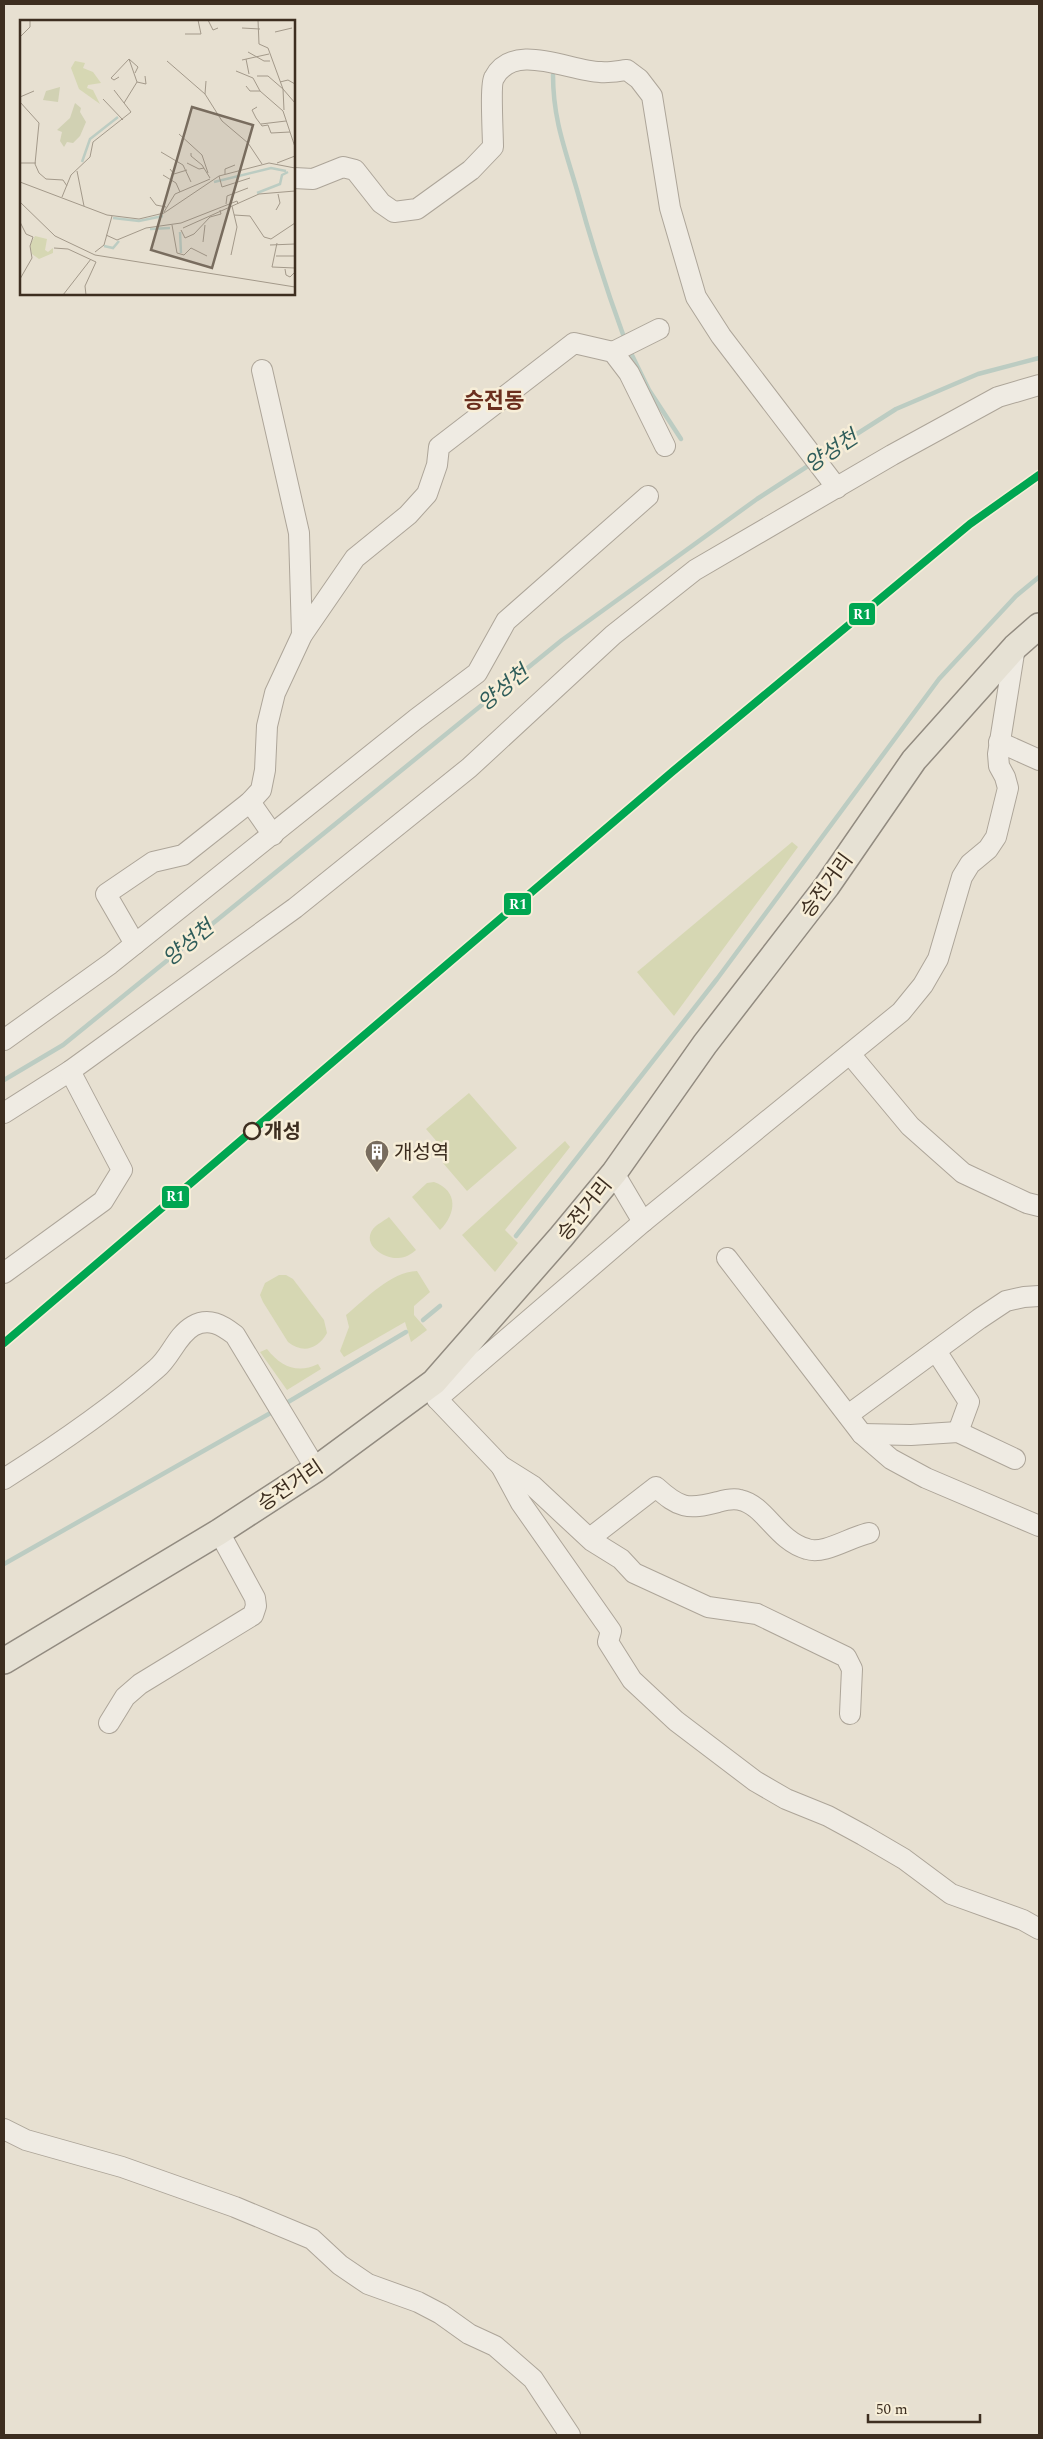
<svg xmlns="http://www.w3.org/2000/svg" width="1043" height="2439" viewBox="0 0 1043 2439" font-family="Spectral,'Noto Sans KR',serif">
<rect width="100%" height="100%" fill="#e7e0d1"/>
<!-- green -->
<g fill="#d6d7b3">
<polygon points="792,842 798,847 674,1016 637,972"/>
<polygon points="469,1093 517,1148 467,1191 443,1163 445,1151 426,1129"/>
<polygon points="565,1141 570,1147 505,1230 518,1243 495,1272 462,1235"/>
<path d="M434,1182C459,1191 456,1214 440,1230L412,1197L427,1183Z"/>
<path d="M389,1217L416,1250C411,1254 406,1258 398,1258C385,1259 361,1245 373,1229C377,1224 384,1221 389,1217Z"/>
<path d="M417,1271L430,1292L414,1306V1315L427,1330L411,1342L405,1322L344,1357L340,1351L349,1327L346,1315C366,1299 390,1272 417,1271Z"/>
<path d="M279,1275H286L293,1279L324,1320L327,1333C318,1349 303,1354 288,1342L263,1302L260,1295L265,1283Z"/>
<path d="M267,1349C281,1367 298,1374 318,1364L321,1369L287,1390L260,1352Z"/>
</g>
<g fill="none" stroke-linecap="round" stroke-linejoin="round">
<!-- stream -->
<g stroke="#bcccc2" stroke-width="4.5">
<path d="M553,75C553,119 565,149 577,190C591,241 607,291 625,340"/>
<polyline points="629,349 649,390 681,439"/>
<polyline points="819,458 896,409 978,374 1039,358"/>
<polyline points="4,1080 63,1045 562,640 757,499 811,464"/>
<polyline points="516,1236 717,979 939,679 1016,596 1039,577"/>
<polyline points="423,1320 440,1306"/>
<polyline points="283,1405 406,1332"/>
<polyline points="4,1564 274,1411"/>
</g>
<defs>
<g id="minor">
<path d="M294,178L313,179L343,167L355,170L381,203L394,212L417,209L471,170L493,147C493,135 490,85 494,78C513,41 569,71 600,72C609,73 618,71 627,70L639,79L652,96L670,208L696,297L721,336L837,488"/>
<polyline points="613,352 659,329"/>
<polyline points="262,370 299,533 302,635"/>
<polyline points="999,742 1039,760"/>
<polyline points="250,802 273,835"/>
<polyline points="135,944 106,894 153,862 183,855 250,802 261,790 265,770 267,726 275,693 302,635 355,558 408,515 427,494 437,465 439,447 574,343 613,352 629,373 665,446"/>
<polyline points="4,1040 110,964 416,719 477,673 506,621 648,496"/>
<polyline points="850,1054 910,1126 963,1173 1027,1203 1039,1206"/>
<polyline points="4,1113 70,1071 295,908 469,768 613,635 695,570 892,455 998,397 1039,385"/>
<polyline points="614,1173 643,1222"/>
<polyline points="727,1258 862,1434 891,1459 926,1478 1039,1526"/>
<polyline points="4,1273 103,1201 122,1170 70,1071"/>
<polyline points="936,1351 969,1402 958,1432"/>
<polyline points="434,1382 437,1399 643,1222 901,1012 923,985 938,959 962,877 970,864 988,849 996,837 1008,788 1005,777 999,766 998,754 1015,647"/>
<polyline points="437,1399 501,1466 533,1486 592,1541 621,1559 634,1573 708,1607 757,1614 846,1657 852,1669 850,1714"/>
<polyline points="848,1415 979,1319 1006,1301 1024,1297 1039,1296"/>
<polyline points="862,1434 911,1435 958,1432 1015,1459"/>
<polyline points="501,1466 521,1503 611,1631 608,1642 632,1680 676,1721 755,1781 786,1799 828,1816 863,1835 904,1859 951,1894 1023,1920 1039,1929"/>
<path d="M4,1479C56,1446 109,1410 156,1369C171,1357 176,1336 193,1326C209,1317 222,1325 235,1335L316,1469"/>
<path d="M590,1538L656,1487C679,1508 687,1510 718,1502C725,1500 733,1498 740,1500C765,1505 777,1541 807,1549C824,1555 850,1537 869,1533"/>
<polyline points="109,1723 125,1697 140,1684 253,1615 256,1606 255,1598 219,1532"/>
<polyline points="4,2129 26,2140 122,2167 235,2207 312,2239 340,2265 368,2284 418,2302 441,2314 469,2334 495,2346 533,2379 570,2435"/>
</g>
<polyline id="major" points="4,1661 219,1532 316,1469 434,1382 561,1237 614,1173 705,1044 827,886 914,760 1015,647 1039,626"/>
</defs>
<!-- minor casing -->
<use href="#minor" stroke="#ada599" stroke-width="22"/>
<!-- major casing -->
<use href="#major" stroke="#928b80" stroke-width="28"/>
<!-- minor -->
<use href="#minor" stroke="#efebe3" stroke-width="20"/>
<!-- major -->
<use href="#major" stroke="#e6e1d4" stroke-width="25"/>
<!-- rail -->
<polyline stroke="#afaaa2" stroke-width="4" stroke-dasharray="9 9" stroke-linecap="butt" points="4,1343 251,1131"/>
<defs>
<polyline id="rail-1" points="4,1343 672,772 970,524 1039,475"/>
</defs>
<!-- rail-1 casing -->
<use href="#rail-1" stroke="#f7eed8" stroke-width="11"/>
<!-- rail-1 -->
<use href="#rail-1" stroke="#00a651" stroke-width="8"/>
</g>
<!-- icons -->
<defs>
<symbol id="building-pin" viewBox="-11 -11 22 30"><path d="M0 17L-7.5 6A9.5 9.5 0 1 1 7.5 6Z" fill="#786c5e" stroke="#f7eed8"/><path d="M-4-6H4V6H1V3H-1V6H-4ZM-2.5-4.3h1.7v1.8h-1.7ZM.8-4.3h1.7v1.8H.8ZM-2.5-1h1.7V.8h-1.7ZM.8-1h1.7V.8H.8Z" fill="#fff"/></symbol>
</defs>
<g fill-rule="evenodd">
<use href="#building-pin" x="363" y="1138" width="28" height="38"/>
</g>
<!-- markers -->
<circle fill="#f7eed8" stroke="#3d2e20" stroke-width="2.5" cx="252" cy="1131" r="8"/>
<g text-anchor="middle" stroke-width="5" stroke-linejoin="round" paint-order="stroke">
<!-- street labels -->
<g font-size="20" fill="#3d2e20" stroke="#f7eed8">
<text transform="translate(826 885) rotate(-54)" y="7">승전거리</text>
<text transform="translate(584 1209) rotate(-51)" y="7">승전거리</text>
<text transform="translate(290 1485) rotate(-34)" y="7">승전거리</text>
</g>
<!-- stop labels -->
<g font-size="20" font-weight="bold" fill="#3d2e20" stroke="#f7eed8" text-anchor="start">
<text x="264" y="1138">개성</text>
</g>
<!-- poi labels -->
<g font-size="20" fill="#3d2e20" stroke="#f7eed8" text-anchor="start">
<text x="394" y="1159">개성역</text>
</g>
<!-- water labels -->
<g font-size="21" font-style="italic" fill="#2f5d5a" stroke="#f7eed8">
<text transform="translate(831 451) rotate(-33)" y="7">양성천</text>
<text transform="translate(503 688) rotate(-39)" y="7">양성천</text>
<text transform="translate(188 943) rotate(-39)" y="7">양성천</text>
</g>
<!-- quarter labels -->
<g font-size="22" font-weight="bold" fill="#6b2e1e" stroke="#f7eed8">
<text x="494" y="408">승전동</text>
</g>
</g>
<!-- overview -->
<g transform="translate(20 20)">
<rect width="275" height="275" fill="#e7e0d1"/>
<path d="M55,41L65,43L63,48L73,52L81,63L68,65L67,68L73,70L80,84L59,69L51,48ZM15,216L27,219L25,230L28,232L33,228V233L19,239L12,234L10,225Z" fill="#d6d7b3"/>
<path d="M40,67L38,82L23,80L26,71ZM55,83L61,88L60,92L66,102L60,116L53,123L47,122L44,127L40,121L42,112L37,110L50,98Z" fill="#d1d1b3"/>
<path fill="none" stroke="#bcccc2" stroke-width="2.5" d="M62,142L70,119L98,97M194,162L251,148L266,151M237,173L260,164L262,155L268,152M93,198L119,201L143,196M130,209L150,208M160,212L161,233M84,226L93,228L99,221"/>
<path fill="none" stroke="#a3998a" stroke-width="1" d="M188,0L193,10L198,8M238,0L239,24L248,28L263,69L275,83M222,8L240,9M255,12L272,8M165,14H181L178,0M0,17L10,7V0M228,32L244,41H250M226,39L229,54M222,40L249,34M147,41L185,74M216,51L233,58L240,71L263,91L275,127M237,56H248L263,69L264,90M99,57L94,60L91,58L109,39L118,47L115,53M186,61L185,74L202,101L228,123L242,144M117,62L126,64L125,56M260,62L268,60L275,64M226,66L230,71H240M0,77L14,71M83,79L103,100M0,82L19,103L15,144L19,153L26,159L43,160L47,166M104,83L117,62L109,39M237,87L232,90L236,98L242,106L248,105L251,113L270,112M241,104L266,101M159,114L182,135L188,153M141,132L163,145L171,162M171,133V136L182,145L190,158M0,143H16M167,143L179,149L184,148M257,143L275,136M150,149L154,154L167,150M57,151L64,186M205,154V149L215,145M143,155L156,163L160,172M199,156L202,167L230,158M0,162L87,195L119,199L144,193L199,156L249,143L275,148M42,177L51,155L70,137L73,122L111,92L94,70M130,177L136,185L146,187M0,182L35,216L75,235L275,267M206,184L207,176L228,168M256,190L260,183L258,174M144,192L155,174L190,159M214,195L230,196L244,217L251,219L275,203M0,202L6,214L13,217L10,226L12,238L0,259M152,205L157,233L164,235L171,228L187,236M163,208L239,174L275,171M161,210L165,218L174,214L190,197L201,194L200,190M86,215L97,220L126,208L161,203L217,181L218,184M183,222L185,205M257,223L252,247L275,248M250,225L275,224M34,228L48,229L76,242L65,266L66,275M75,232L84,225L92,196M211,235L217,207L212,186M256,236H275M265,249L266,255L270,257L275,252M43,275L71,239"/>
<path fill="#786c5e" fill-opacity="0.15" stroke="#786c5e" stroke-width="2.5" d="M172,87L233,105L192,248L131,230Z"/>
<rect width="275" height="275" fill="none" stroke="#3d2e20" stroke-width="2.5"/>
</g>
<g stroke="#f7eed8" stroke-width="2">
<rect x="848" y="602" width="28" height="24" rx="5" fill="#00a651"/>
<rect x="503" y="892" width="29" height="24" rx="5" fill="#00a651"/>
<rect x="161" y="1185" width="29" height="24" rx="5" fill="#00a651"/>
</g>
<g font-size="14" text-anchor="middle" font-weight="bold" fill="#fff">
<text x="862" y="619">R1</text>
<text x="518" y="909">R1</text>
<text x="175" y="1201">R1</text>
</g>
<!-- border -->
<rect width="1043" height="2439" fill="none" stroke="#3d2e20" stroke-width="10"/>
<!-- scale -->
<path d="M868 2414v8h112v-8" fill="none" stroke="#3d2e20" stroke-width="2.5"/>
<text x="876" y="2414" font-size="15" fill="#3d2e20" stroke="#f7eed8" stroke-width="4" paint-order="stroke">50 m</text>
</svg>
